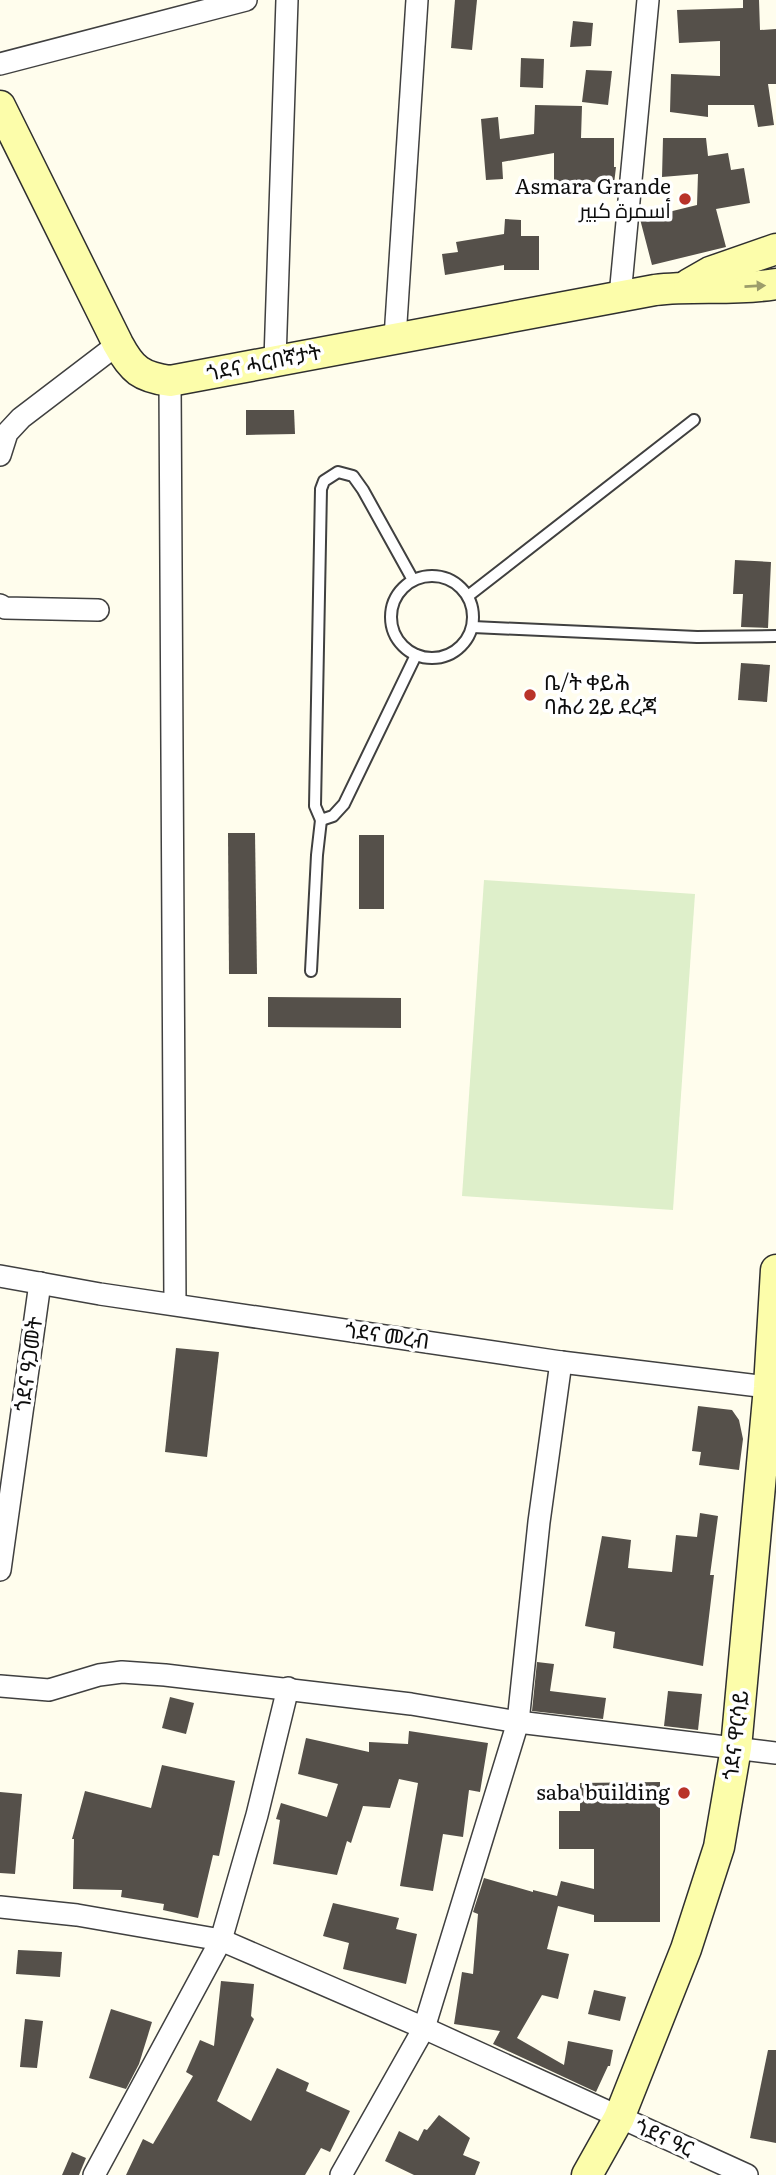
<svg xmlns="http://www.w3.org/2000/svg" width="776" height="2175" viewBox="0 0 776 2175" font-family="Literata,Cairo,'Noto Sans Ethiopic',serif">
<rect width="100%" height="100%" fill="#fffded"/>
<!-- pitch -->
<polygon fill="#deefca" points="484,880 695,894 673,1210 462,1196"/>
<!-- building -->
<g fill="#55504a">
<polygon points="455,0 477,0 472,50 451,48"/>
<polygon points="743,0 759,0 760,30 776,29 776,84 768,84 774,125 758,127 754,105 708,105 708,117 670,112 671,74 720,76 720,41 679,43 677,10 743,8"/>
<polygon points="573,21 593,23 591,46 570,47"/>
<polygon points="521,58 544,59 543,88 520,87"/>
<polygon points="586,70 612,71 608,105 582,102"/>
<polygon points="535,105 582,106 581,138 614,138 614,167 616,167 614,184 592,182 592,192 554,192 554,153 502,162 503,179 486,180 481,119 498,117 500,139 534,134"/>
<polygon points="663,138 706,138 708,156 728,153 731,170 744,168 750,203 716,209 726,247 652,265 640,219 697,205 698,174 662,177"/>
<polygon points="505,219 521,220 521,236 539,236 539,270 504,270 504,265 445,275 442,254 458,252 456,242 504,234"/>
<polygon points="246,410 294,410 295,434 246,435"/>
<polygon points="735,560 771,562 768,628 741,627 743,594 733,594"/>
<polygon points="741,663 770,665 767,702 738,700"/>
<polygon points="228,833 255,833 257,974 229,974"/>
<rect x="359" y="835" width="25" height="74"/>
<polygon points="268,997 401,998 401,1028 268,1027"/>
<polygon points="176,1348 219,1352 207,1457 165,1452"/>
<polygon points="698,1406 732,1410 739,1420 743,1439 739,1470 699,1465 701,1452 692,1451"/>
<polygon points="700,1513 718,1516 710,1575 714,1575 703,1666 613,1648 615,1632 585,1626 602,1536 631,1540 628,1568 672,1572 676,1535 697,1537"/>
<polygon points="537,1662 554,1664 550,1691 606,1698 603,1719 532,1711"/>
<polygon points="668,1691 702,1694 698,1730 664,1726"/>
<polygon points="170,1697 194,1703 186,1734 162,1728"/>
<polygon points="409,1731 488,1743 480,1792 469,1790 463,1837 443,1834 433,1891 400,1886 418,1783 399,1779 390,1808 363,1806 351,1843 347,1841 337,1875 273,1864 280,1820 276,1819 281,1803 327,1817 338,1784 298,1774 306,1738 369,1752 369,1742 408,1744"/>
<polygon points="162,1765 235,1781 219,1856 213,1855 198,1918 163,1910 164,1904 121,1897 122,1890 73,1889 74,1839 72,1839 85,1791 151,1808"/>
<polygon points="660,1782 660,1922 594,1922 594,1915 558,1906 547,1949 569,1954 558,1999 542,1995 517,2038 564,2065 568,2041 613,2050 610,2066 608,2066 596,2092 493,2044 500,2031 454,2024 462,1972 473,1974 478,1914 473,1912 484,1878 533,1892 533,1890 557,1896 561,1881 594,1889 594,1849 559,1849 559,1811 580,1811 580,1783"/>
<polygon points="0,1792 22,1794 15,1874 0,1873"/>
<polygon points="333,1903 399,1918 396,1929 417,1934 406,1984 343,1969 349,1943 323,1936"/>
<polygon points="18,1950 62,1952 60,1977 16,1974"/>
<polygon points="221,1981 254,1984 251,2016 254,2019 217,2101 251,2121 277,2068 309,2083 306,2091 350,2111 330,2152 321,2148 305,2175 126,2175 143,2139 153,2144 193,2076 186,2072 200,2040 214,2046"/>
<polygon points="594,1990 626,1997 620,2021 588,2014"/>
<polygon points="111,2009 152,2022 139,2064 126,2089 89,2078"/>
<polygon points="25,2019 43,2021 37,2068 20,2067"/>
<polygon points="768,2050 776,2050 776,2143 750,2138"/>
<polygon points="439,2115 470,2138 463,2155 480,2162 475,2175 414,2175 385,2161 399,2131 418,2141 424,2129 427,2130"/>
<polygon points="72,2152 86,2158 79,2175 62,2175"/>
</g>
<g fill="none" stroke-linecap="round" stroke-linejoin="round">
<defs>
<g id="lane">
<circle cx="432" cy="617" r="41"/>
<polyline points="413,580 363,490 353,476 338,472 324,481 321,489 315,806 321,820 333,816 344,804 416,655"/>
<polyline points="468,596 694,420"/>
<polyline points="473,627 697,637 776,636"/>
<polyline points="311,971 317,855 321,820"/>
</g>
<g id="street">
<polyline points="0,64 246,0"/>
<polyline points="620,296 648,0"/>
<polyline points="395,338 417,0"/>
<polyline points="275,360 287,0"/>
<polyline points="170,381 175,1304"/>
<polyline points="0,455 7,433 21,418 118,344"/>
<polyline points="0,605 5,608 98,610"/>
<polyline points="0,1276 100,1294 561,1362 776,1388"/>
<polyline points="0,1570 40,1283"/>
<polyline points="0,1686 49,1690 99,1675 122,1672 165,1675 411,1704 518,1722 776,1753"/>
<polyline points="0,1907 77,1915 221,1940 424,2028 747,2175"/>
<polyline points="94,2175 221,1940 257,1815 288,1688"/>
<polyline points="341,2175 424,2028 518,1722 539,1522 561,1362"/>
</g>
<g id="secondary">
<path d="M0,106L118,344C132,370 141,377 170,381L655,290C695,285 735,291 776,284"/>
<polyline points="689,284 710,272 776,249"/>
<polyline points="587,2175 619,2118 686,1949 719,1847 736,1748 769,1387 776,1270"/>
</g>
</defs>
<!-- lane casing -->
<use href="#lane" stroke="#404040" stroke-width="14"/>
<!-- street casing -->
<use href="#street" stroke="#404040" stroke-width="24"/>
<!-- secondary casing -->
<use href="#secondary" stroke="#2f2f2f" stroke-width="33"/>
<!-- lane -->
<use href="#lane" stroke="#fff" stroke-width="10"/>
<!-- street -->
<use href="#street" stroke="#fff" stroke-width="21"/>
<!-- secondary -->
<use href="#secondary" stroke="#fcfdaa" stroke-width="30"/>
</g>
<!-- one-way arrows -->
<defs><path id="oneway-solid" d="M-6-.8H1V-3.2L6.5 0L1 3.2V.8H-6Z" transform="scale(1.75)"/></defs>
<use fill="#9c9d6b" href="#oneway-solid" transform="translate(755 286) rotate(-3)"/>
<!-- markers -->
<g fill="#b93329" stroke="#fff" stroke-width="2.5">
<circle cx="685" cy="199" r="7"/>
<circle cx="530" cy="695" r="7"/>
<circle cx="684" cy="1793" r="7"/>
</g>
<g text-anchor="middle" stroke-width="7" stroke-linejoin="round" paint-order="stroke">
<!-- poi labels -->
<g font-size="21" fill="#0d0d0d" stroke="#fff" text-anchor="end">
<text x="671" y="194">Asmara Grande<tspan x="671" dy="24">أسمرة كبير</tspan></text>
<text x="544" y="690" text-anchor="start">ቤ/ት ቀይሕ<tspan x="544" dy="24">ባሕሪ 2ይ ደረጃ</tspan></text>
<text x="670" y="1800">saba building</text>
</g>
<!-- street labels -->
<g font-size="21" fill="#0d0d0d" stroke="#fff">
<text transform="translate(264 363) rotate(-11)" y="7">ጎደና ሓርበኛታት</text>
<text transform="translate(387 1336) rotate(8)" y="7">ጎደና መረብ</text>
<text transform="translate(29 1364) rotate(-82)" y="7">ጎደና ዓጋመት</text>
<text transform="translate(736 1735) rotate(-83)" y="7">ጎደና ዋርሳይ</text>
<text transform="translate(664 2138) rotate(24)" y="7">ጎደና ዓር</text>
</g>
</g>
</svg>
